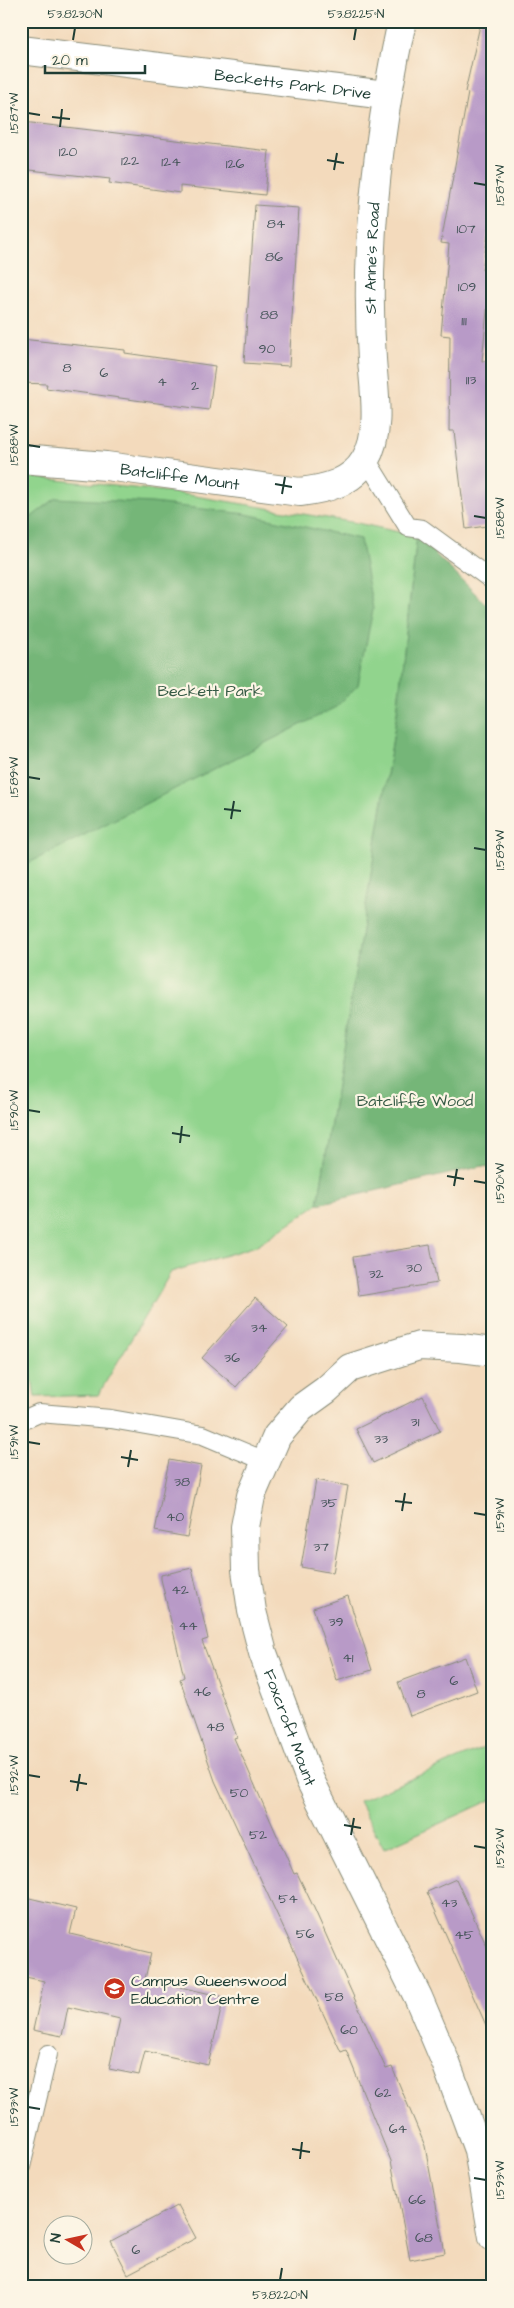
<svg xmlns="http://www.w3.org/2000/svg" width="514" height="2308" viewBox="0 0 514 2308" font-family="'Architects Daughter',sans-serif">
<rect width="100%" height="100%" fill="#fcf5e5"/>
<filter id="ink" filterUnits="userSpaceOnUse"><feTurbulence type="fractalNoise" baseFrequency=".02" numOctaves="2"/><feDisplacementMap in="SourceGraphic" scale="10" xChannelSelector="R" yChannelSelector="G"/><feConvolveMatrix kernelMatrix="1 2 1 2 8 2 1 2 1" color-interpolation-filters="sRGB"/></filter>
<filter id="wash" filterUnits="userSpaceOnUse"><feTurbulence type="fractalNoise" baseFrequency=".0096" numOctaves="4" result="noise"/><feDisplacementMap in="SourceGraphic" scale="20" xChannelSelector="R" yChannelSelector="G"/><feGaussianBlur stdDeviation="1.12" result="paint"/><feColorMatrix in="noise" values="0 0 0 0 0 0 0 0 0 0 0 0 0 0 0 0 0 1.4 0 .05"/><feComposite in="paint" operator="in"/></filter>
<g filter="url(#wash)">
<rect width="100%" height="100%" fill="#f3dabc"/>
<!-- green -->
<g fill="#91d48d" stroke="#588860">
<polygon points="21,476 171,492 357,523 417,536 397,713 318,1204 256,1246 171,1272 98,1395 35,1397 21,1307"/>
<polygon points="493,1744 493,1799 384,1849 359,1801"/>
</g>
<!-- forest -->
<g fill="#74b678" stroke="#4a7a56">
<polygon points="56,498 152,503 246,514 360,539 373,609 358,685 336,707 21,867 21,525"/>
<polygon points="417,536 493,611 493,1168 483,1166 318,1204 397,713"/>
</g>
<g id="blocks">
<!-- building -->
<g fill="#b89ac7">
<polygon points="481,21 493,21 493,207 482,270 491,271 482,361 493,361 493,525 466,529 454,431 449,431 450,336 441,335 449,244 441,243 468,93 465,92"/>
<polygon points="23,122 269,151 265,195 180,186 180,193 109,183 110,179 21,169"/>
<polygon points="255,205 299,208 289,366 244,363"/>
<polygon points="21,339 125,350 125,353 215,366 209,410 46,388 47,384 21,383"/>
<polygon points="430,1245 437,1283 359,1296 353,1257"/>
<polygon points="255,1298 288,1327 236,1387 202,1358"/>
<polygon points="423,1396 440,1431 373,1463 356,1429"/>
<polygon points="169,1460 201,1466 187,1537 155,1531"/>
<polygon points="316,1480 348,1486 333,1573 301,1567"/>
<polygon points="192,1568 208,1639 202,1641 237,1737 234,1738 294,1874 297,1873 314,1908 386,2069 392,2067 425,2146 445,2253 410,2260 391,2161 346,2050 341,2052 215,1781 180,1679 184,1677 161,1579 161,1575"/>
<polygon points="348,1596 372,1670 337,1681 313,1608"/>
<polygon points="465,1657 477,1691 410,1716 398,1682"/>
<polygon points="456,1879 493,1960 493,2041 427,1892"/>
<polygon points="21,1896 76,1909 70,1934 151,1953 145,1979 224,1997 208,2065 145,2051 139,2075 109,2069 120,2019 68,2007 62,2036 33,2030 44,1981 21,1976"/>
<polygon points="178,2205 196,2238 128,2274 111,2241"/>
</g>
</g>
</g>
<g filter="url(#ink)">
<use href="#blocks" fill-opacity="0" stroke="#898c78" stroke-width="1"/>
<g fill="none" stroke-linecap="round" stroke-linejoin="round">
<defs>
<g id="lane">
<polyline points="366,459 408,527 422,529 493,581"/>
<polyline points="21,1421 39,1413 111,1419 203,1435 265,1461"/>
<polyline points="21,2167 48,2054"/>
</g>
<g id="street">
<path id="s1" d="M21,50L386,95"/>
<path id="s2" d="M21,459L106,466L300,492C325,489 352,483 365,460C382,432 374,390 372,359C364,246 378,132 402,21"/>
<path id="s3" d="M493,1352L461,1348L419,1346L350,1368L326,1390L301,1408L277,1436L251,1496L245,1527L246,1570L252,1611L263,1653L310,1780L418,1997L446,2063L478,2150L493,2237"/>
</g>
</defs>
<!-- lane casing -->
<use href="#lane" stroke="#898c78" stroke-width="20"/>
<!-- street casing -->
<use href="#street" stroke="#898c78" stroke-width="30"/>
<!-- lane -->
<use href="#lane" stroke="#fff" stroke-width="18"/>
<!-- street -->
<use href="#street" stroke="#fff" stroke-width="28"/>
</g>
</g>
<!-- ticks -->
<path fill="none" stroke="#1f3d34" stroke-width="2" d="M73,40L75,28M354,40L356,28M28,113L40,115M52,117L70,119M60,127L62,109M327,160L344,163M334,170L337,153M474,183L486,185M28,445L40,447M275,484L292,487M282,494L285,477M474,516L486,518M28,777L40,779M224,809L241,811M231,819L234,801M474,848L486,850M28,1110L40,1112M172,1133L190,1136M180,1143L182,1126M447,1176L464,1179M474,1181L486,1183M454,1186L457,1169M28,1442L40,1444M121,1457L138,1460M128,1467L131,1450M395,1501L412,1503M402,1511L405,1493M474,1513L486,1515M28,1775L40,1777M70,1781L87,1784M77,1791L80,1774M344,1825L361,1828M351,1835L354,1818M474,1846L486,1848M28,2107L40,2109M292,2149L310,2152M300,2159L302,2142M474,2178L486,2180M280,2280L282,2268"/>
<!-- icons -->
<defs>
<symbol id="school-disc" viewBox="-11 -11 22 22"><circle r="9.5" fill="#c8321e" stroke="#fcf5e5"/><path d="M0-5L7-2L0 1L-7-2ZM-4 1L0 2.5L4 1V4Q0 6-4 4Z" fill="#fff"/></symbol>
</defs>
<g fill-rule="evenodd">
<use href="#school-disc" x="102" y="1976" width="25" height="25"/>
</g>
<g text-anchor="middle" stroke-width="4.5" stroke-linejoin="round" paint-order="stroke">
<!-- number labels -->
<g font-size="14" fill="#455459">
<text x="68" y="156">120</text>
<text x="130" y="165">122</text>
<text x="171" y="166">124</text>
<text x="235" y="168">126</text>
<text x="276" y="228">84</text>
<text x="466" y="233">107</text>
<text x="274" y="261">86</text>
<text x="467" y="291">109</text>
<text x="269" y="319">88</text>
<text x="464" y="325">111</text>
<text x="267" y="353">90</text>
<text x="67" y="372">8</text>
<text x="104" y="377">6</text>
<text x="471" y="384">113</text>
<text x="162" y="386">4</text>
<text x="195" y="390">2</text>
<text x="414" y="1272">30</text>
<text x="376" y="1278">32</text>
<text x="259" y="1332">34</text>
<text x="232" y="1362">36</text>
<text x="415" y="1426">31</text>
<text x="381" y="1443">33</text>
<text x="182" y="1486">38</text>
<text x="329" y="1507">35</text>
<text x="175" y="1521">40</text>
<text x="321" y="1551">37</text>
<text x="180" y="1594">42</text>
<text x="336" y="1626">39</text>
<text x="188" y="1630">44</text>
<text x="348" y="1662">41</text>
<text x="454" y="1685">6</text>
<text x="202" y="1696">46</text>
<text x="421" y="1698">8</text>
<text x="215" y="1731">48</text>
<text x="239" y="1797">50</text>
<text x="258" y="1839">52</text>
<text x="288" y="1903">54</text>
<text x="449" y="1907">43</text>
<text x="305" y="1938">56</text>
<text x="464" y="1939">45</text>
<text x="334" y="2001">58</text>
<text x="349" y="2034">60</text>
<text x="383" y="2097">62</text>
<text x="398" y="2133">64</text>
<text x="417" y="2204">66</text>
<text x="424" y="2242">68</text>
<text x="136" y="2254">6</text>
</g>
<!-- street labels -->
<g font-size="16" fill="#1f3d34" stroke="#fcf5e5">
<text dy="6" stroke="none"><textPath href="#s1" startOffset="274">Becketts Park Drive</textPath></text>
<text dy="6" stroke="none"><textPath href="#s2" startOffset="560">St Anne's Road</textPath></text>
<text dy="6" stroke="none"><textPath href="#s2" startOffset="160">Batcliffe Mount</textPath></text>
<text dy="6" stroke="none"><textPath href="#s3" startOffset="551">Foxcroft Mount</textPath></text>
</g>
<!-- park labels -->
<g font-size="16" fill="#365b46" stroke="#fcf5e5">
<text x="210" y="696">Beckett Park</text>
<text x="415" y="1106">Batcliffe Wood</text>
</g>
<!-- poi labels -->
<g font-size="16" fill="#1f3d34" stroke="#fcf5e5" text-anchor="start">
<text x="131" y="1986">Campus Queenswood<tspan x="131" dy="18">Education Centre</tspan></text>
</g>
</g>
<!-- margin -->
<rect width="514" height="2308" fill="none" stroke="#fcf5e5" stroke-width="55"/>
<!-- north arrow -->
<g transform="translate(68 2240) rotate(279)"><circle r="24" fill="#fcf5e5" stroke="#a4ab9e"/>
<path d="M0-4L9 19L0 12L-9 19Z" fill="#c8321e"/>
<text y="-8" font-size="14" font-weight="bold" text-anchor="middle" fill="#1f3d34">N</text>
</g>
<!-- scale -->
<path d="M45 65v8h100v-8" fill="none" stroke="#1f3d34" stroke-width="2.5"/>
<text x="52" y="65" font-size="15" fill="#1f3d34" stroke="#fcf5e5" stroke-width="4" paint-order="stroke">20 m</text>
<rect x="28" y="28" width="458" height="2252" fill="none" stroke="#1f3d34" stroke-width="2"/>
<g font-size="12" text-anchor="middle" fill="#1f3d34">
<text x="75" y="18">53.8230°N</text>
<text x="356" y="18">53.8225°N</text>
<text transform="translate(14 113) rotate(-90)" y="4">1.587°W</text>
<text transform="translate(500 185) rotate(-90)" y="4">1.587°W</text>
<text transform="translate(14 445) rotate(-90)" y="4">1.588°W</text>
<text transform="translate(500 518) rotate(-90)" y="4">1.588°W</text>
<text transform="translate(14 777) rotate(-90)" y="4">1.589°W</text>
<text transform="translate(500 850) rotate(-90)" y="4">1.589°W</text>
<text transform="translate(14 1110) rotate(-90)" y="4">1.590°W</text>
<text transform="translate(500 1183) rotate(-90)" y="4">1.590°W</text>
<text transform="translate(14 1442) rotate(-90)" y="4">1.591°W</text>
<text transform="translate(500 1515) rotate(-90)" y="4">1.591°W</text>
<text transform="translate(14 1775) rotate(-90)" y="4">1.592°W</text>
<text transform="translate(500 1848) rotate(-90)" y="4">1.592°W</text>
<text transform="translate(14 2107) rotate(-90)" y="4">1.593°W</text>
<text transform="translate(500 2180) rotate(-90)" y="4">1.593°W</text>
<text x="280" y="2299">53.8220°N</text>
</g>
</svg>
